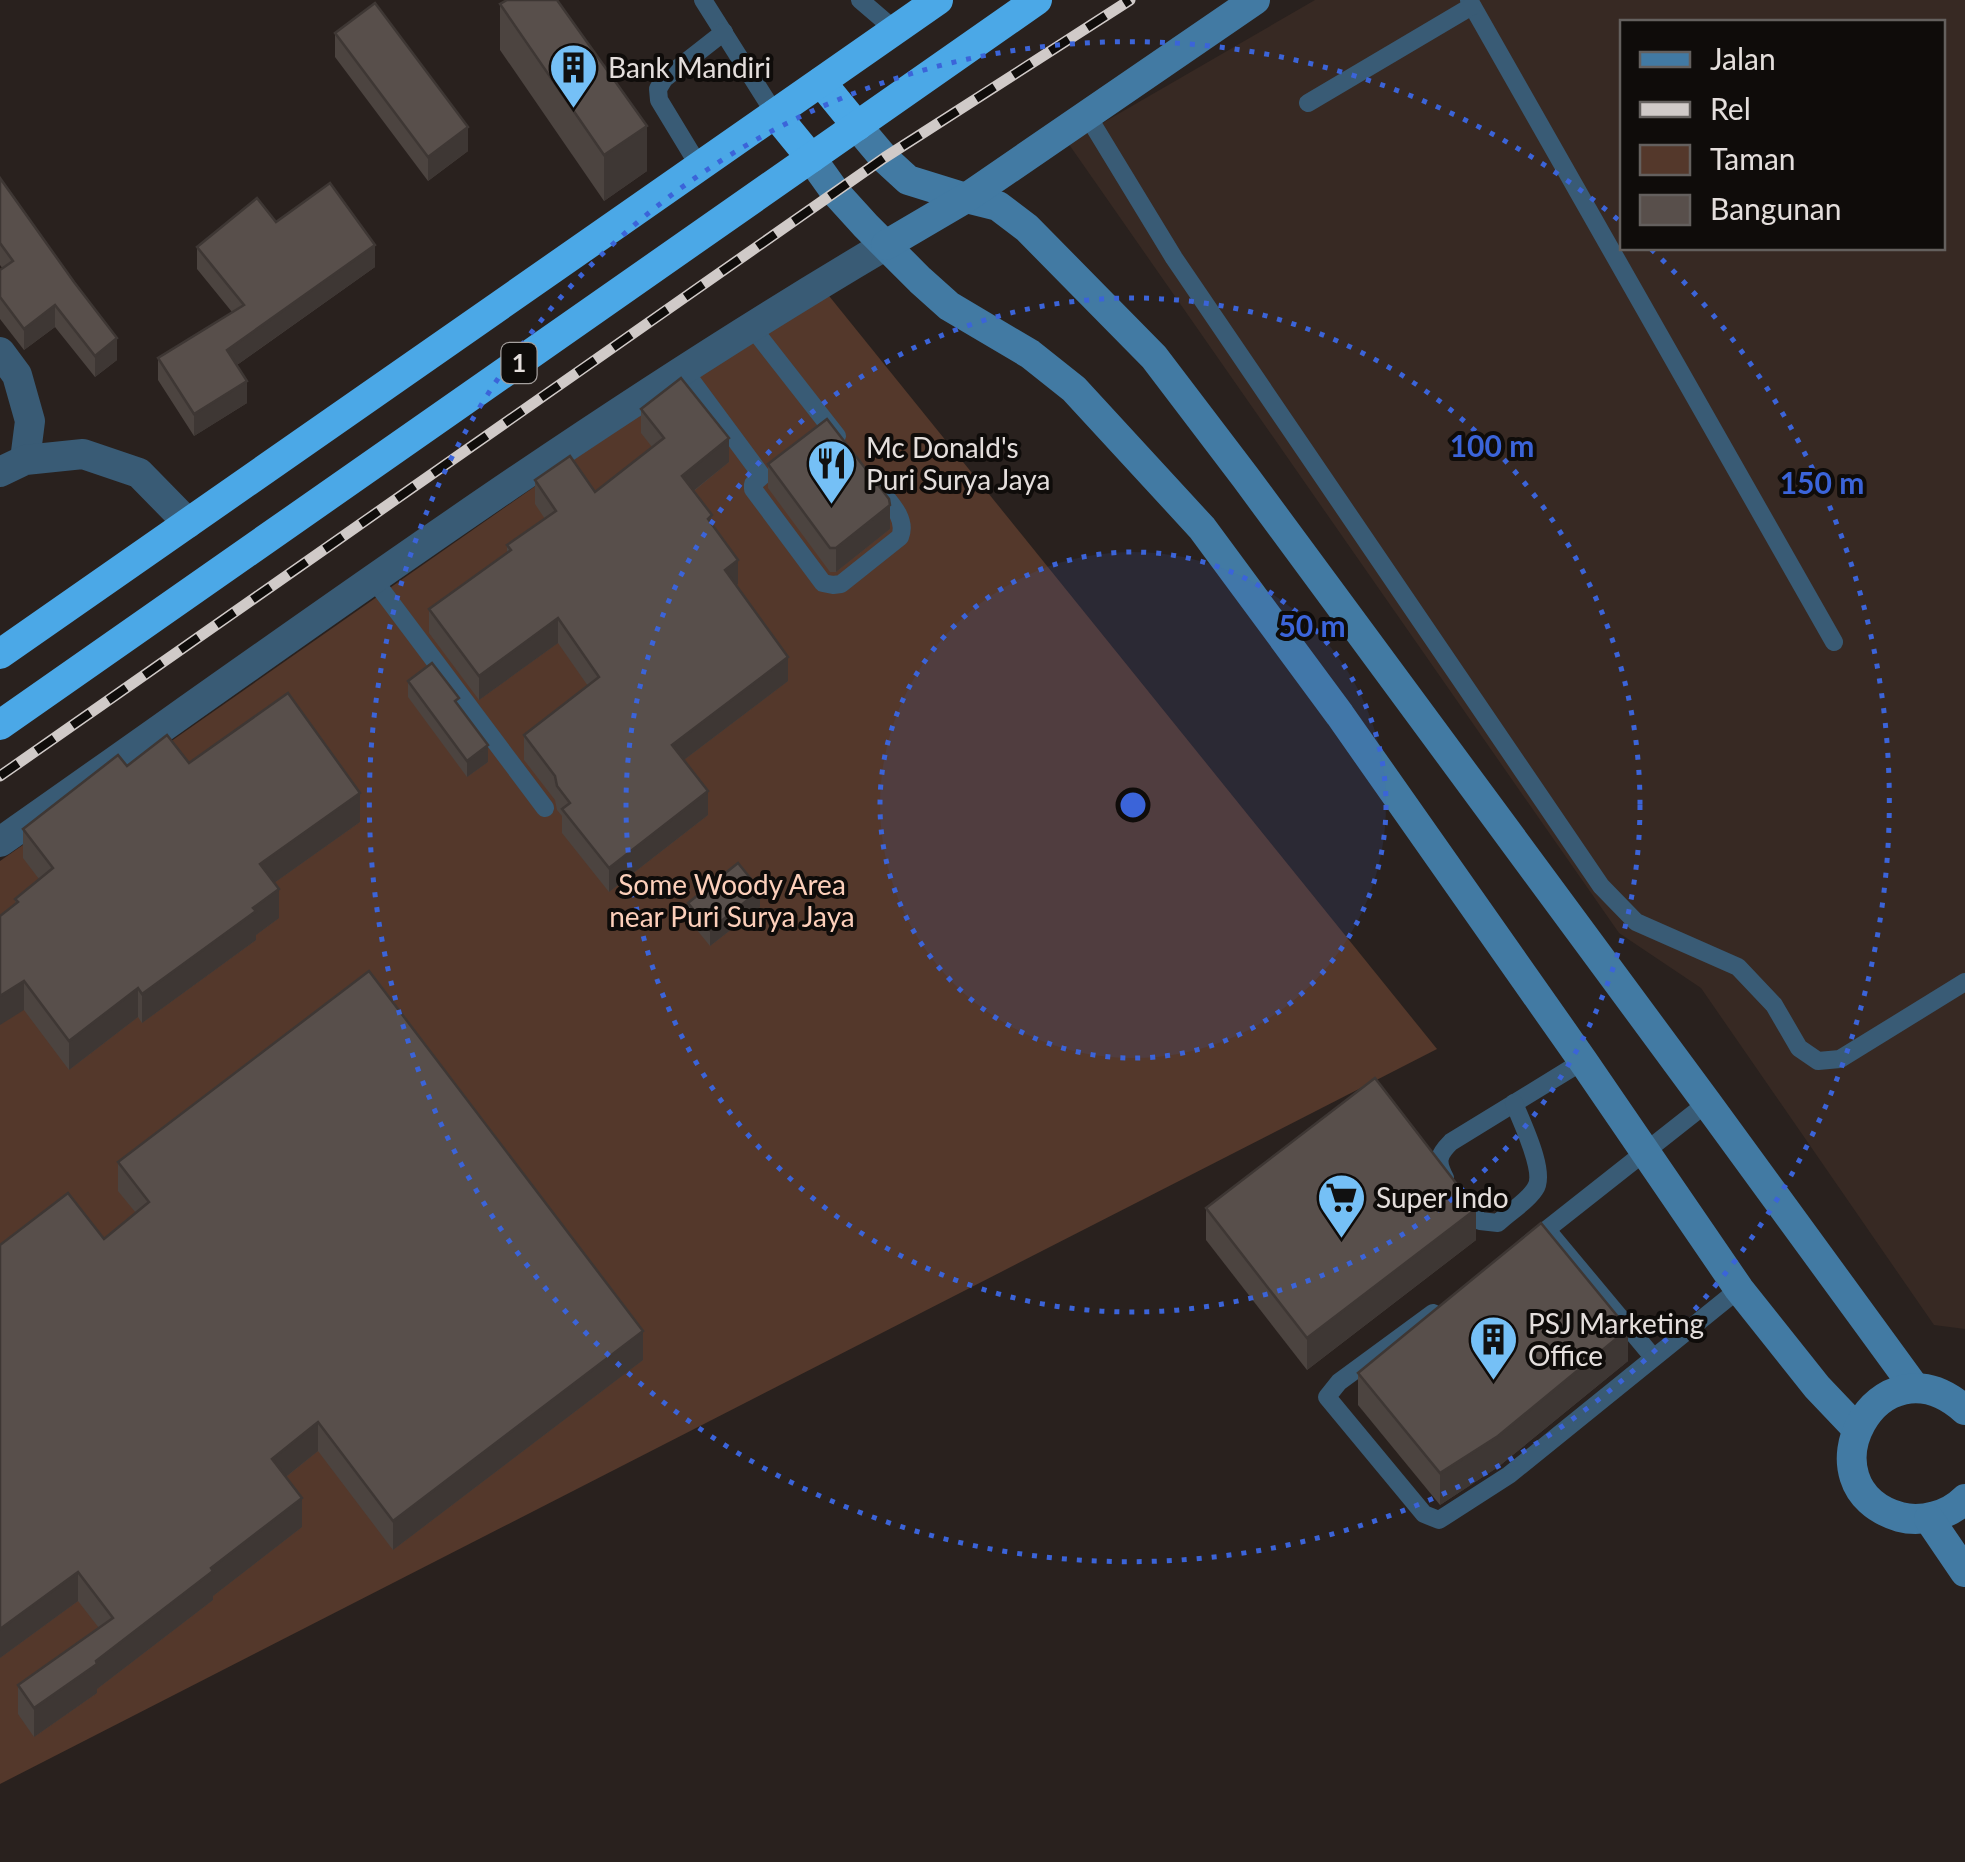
<svg xmlns="http://www.w3.org/2000/svg" width="1965" height="1862" viewBox="0 0 1965 1862" font-family="Lato,sans-serif">
<rect width="100%" height="100%" fill="#29211e"/>
<!-- built -->
<path fill="#372923" fill-rule="evenodd" d="M1315,0H1965V1329L1934,1325L1701,988L1619,933L1068,143ZM1622,22H1942V248H1622Z"/>
<!-- green -->
<polygon fill="#54382b" points="821,286 1437,1049 0,1784 0,861"/>
<g fill="none" stroke-linecap="round" stroke-linejoin="round">
<!-- lane -->
<g stroke="#395b75" stroke-width="18">
<polyline points="703,0 775,114"/>
<polyline points="860,0 895,30"/>
<polyline points="1469,0 1834,642"/>
<polyline points="1308,103 1472,6"/>
<polyline points="1087,115 1174,258 1601,886 1636,922 1738,967 1774,1005 1799,1048 1818,1061 1840,1059 1965,982"/>
<polyline points="699,166 659,100 658,89 664,79 724,32"/>
<polyline points="751,326 837,436"/>
<path d="M683,369L762,476L753,484V489L823,583L833,585L841,584L900,537C908,517 887,500 875,484"/>
<polyline points="374,580 545,808"/>
<path d="M1445,1178C1436,1161 1438,1155 1451,1142L1583,1061"/>
<path d="M1460,1199L1480,1221L1498,1223C1509,1212 1527,1202 1535,1189C1547,1173 1521,1121 1514,1103"/>
<polyline points="1547,1230 1653,1357"/>
<polyline points="1527,1245 1707,1103"/>
<polyline points="1433,1313 1339,1382 1327,1397 1424,1514 1439,1520 1509,1475 1739,1289"/>
</g>
<!-- street -->
<g stroke="#395b75" stroke-width="30">
<polyline points="0,352 17,375 30,421 25,460"/>
<polyline points="0,472 25,460 83,454 139,473 188,523"/>
<path d="M0,842C291,638 579,426 886,245"/>
</g>
<!-- secondary -->
<g stroke="#427aa3" stroke-width="30">
<polyline points="857,126 884,158 908,180 966,198 998,206 1027,228 1154,357 1246,478 1707,1103 1915,1388"/>
<polyline points="811,158 836,193 866,226 920,280 949,306 1030,354 1074,389 1202,528 1340,715 1583,1061 1739,1289 1817,1387 1856,1428"/>
<polyline points="886,245 966,198 1255,0"/>
<path d="M1965,1410C1878,1332 1797,1487 1900,1517C1922,1523 1949,1515 1965,1499"/>
<polyline points="1929,1519 1965,1572"/>
</g>
<!-- highway -->
<g stroke="#4ba8e7" stroke-width="30">
<polyline points="821,82 857,126"/>
<polyline points="775,114 811,158"/>
<polyline points="0,654 938,0"/>
<polyline points="0,725 1037,0"/>
</g>
<defs>
<polyline id="rail" points="0,776 884,158 1130,0"/>
</defs>
<!-- rail casing -->
<use href="#rail" stroke="#d0cac8" stroke-width="11"/>
<!-- rail -->
<use href="#rail" stroke="#0f0c0a" stroke-width="8" stroke-dasharray="22" stroke-linecap="butt"/>
</g>
<!-- wall -->
<g fill="#4c4440">
<polygon points="500,4 647,171 604,201 500,50"/>
<polygon points="335,33 468,151 428,181 335,57"/>
<polygon points="0,178 117,360 95,377 55,327 24,350 0,319 0,270 3,269 0,265"/>
<polygon points="276,222 375,267 237,365 247,403 194,436 158,380 158,358 232,312 197,269 197,247"/>
<polygon points="641,409 729,462 694,491 712,525 738,584 737,585 788,681 684,760 708,815 609,892 562,833 562,816 557,810 555,800 524,760 524,735 588,686 558,643 479,700 429,633 429,609 507,553 507,545 545,519 535,504 535,480 595,492 652,447 641,433"/>
<polygon points="768,464 890,529 836,572 830,572 768,488"/>
<polygon points="408,681 459,707 488,762 467,777 408,697"/>
<polygon points="189,763 360,822 274,883 279,918 256,935 256,940 142,1023 138,1017 69,1070 24,1010 15,899 39,879 23,858 23,829 127,766"/>
<polygon points="688,903 760,907 710,946 688,919"/>
<polygon points="118,1162 643,1360 393,1550 318,1451 286,1477 302,1527 213,1596 213,1600 97,1689 97,1693 34,1737 18,1714 18,1685 99,1628 78,1601 0,1658 104,1239 136,1213 118,1191"/>
<polygon points="1206,1208 1476,1240 1307,1370 1206,1240"/>
<polygon points="1628,1361 1498,1467 1440,1505 1358,1405 1358,1373"/>
</g>
<!-- shaded-wall -->
<g fill="#3e3734">
<polygon points="647,126 647,171 604,201 604,155"/>
<polygon points="468,127 468,151 428,181 428,157"/>
<polygon points="375,245 375,267 227,372 227,350"/>
<polygon points="55,305 55,327 24,350 24,329"/>
<polygon points="117,338 117,360 95,377 95,356"/>
<polygon points="247,381 247,403 194,436 194,414"/>
<polygon points="729,438 729,462 682,500 682,476"/>
<polygon points="890,505 890,529 836,572 836,548"/>
<polygon points="738,560 738,584 725,594 725,570"/>
<polygon points="558,618 558,643 479,700 479,676"/>
<polygon points="788,657 788,681 672,769 672,745"/>
<polygon points="488,745 488,762 467,777 467,761"/>
<polygon points="708,791 708,815 609,892 609,868"/>
<polygon points="360,793 360,822 260,893 260,864"/>
<polygon points="279,889 279,918 256,935 256,940 142,1023 142,994"/>
<polygon points="760,890 760,907 710,946 710,930"/>
<polygon points="24,981 24,1010 0,1025 0,996"/>
<polygon points="138,988 138,1017 69,1070 69,1041"/>
<polygon points="1476,1209 1476,1240 1307,1370 1307,1338"/>
<polygon points="1628,1329 1628,1361 1498,1467 1440,1505 1440,1473"/>
<polygon points="643,1331 643,1360 393,1550 393,1521"/>
<polygon points="318,1422 318,1451 272,1488 272,1459"/>
<polygon points="302,1498 302,1527 213,1596 213,1600 97,1689 97,1693 34,1737 34,1708 96,1661 211,1568"/>
<polygon points="78,1572 78,1601 0,1658 0,1629"/>
</g>
<!-- building -->
<g fill="#584f4b" stroke="#3e3734" stroke-width="2.5">
<polygon points="507,0 557,0 647,126 604,155 500,4"/>
<polygon points="375,3 468,127 428,157 335,33"/>
<polygon points="0,178 74,282 117,338 95,356 55,305 24,329 0,297 0,270 13,261 0,243"/>
<polygon points="330,183 375,245 227,350 247,381 194,414 158,358 244,305 197,247 257,198 276,222"/>
<polygon points="681,378 729,438 682,476 712,515 708,519 738,560 725,570 788,657 672,745 708,791 609,868 562,809 570,803 557,786 555,776 524,735 599,677 558,618 479,676 429,609 511,550 507,545 556,511 535,480 570,456 595,492 664,438 641,409"/>
<polygon points="827,419 889,499 890,505 836,548 830,548 768,464"/>
<polygon points="432,663 459,698 455,701 488,745 467,761 408,681"/>
<polygon points="288,693 360,793 260,864 279,889 253,908 256,911 142,994 138,988 69,1041 24,981 0,996 0,916 18,902 15,899 53,868 23,829 118,755 127,766 167,735 189,763"/>
<polygon points="738,863 760,890 710,930 688,903"/>
<polygon points="369,971 643,1331 393,1521 318,1422 272,1459 302,1498 211,1568 213,1571 96,1661 97,1664 34,1708 18,1685 113,1618 78,1572 0,1629 0,1245 68,1193 104,1239 149,1202 118,1162"/>
<polygon points="1375,1078 1476,1209 1307,1338 1206,1208"/>
<polygon points="1541,1223 1628,1329 1498,1436 1440,1473 1358,1373"/>
</g>
<!-- distance rings -->
<circle cx="1133" cy="805" r="253" fill="#3b64d9" fill-opacity=".12"/>
<g fill="none" stroke="#3b64d9" stroke-width="5" stroke-dasharray="5 10">
<circle cx="1133" cy="805" r="253"/>
<circle cx="1133" cy="805" r="507"/>
<path d="M1651 249A760 760 0 1 1 1622 223"/>
</g>
<!-- icons -->
<defs>
<symbol id="building-pin" viewBox="-11 -11 22 30"><path d="M0 17L-7.5 6A9.5 9.5 0 1 1 7.5 6Z" fill="#75c0f6" stroke="#0f0c0a"/><path d="M-4-6H4V6H1V3H-1V6H-4ZM-2.5-4.3h1.7v1.8h-1.7ZM.8-4.3h1.7v1.8H.8ZM-2.5-1h1.7V.8h-1.7ZM.8-1h1.7V.8H.8Z" fill="#111"/></symbol>
<symbol id="restaurant-pin" viewBox="-11 -11 22 30"><path d="M0 17L-7.5 6A9.5 9.5 0 1 1 7.5 6Z" fill="#75c0f6" stroke="#0f0c0a"/><path d="M-5-6h1v4h1v-4h1v4h1v-4h1v5L-1.5 .5V6h-2V.5L-5-1ZM5-6V6H3V1.5H1.5Q1.5-4 5-6Z" fill="#111"/></symbol>
<symbol id="supermarket-pin" viewBox="-11 -11 22 30"><path d="M0 17L-7.5 6A9.5 9.5 0 1 1 7.5 6Z" fill="#75c0f6" stroke="#0f0c0a"/><path d="M-6-5.5h2.5l.6 2H6L4.5 2H-2.5L-4.4-4H-6ZM-1.5 3.2a1.3 1.3 0 1 0 .1 0ZM3 3.2a1.3 1.3 0 1 0 .1 0Z" fill="#111"/></symbol>
</defs>
<g fill-rule="evenodd">
<use href="#building-pin" x="546" y="40" width="55" height="75"/>
<use href="#restaurant-pin" x="804" y="436" width="55" height="75"/>
<use href="#supermarket-pin" x="1314" y="1170" width="55" height="75"/>
<use href="#building-pin" x="1466" y="1312" width="55" height="75"/>
</g>
<g text-anchor="middle" stroke-width="8" stroke-linejoin="round" paint-order="stroke">
<!-- shield labels -->
<rect fill="#0f0c0a" stroke="#a49f9d" stroke-width="2.5" x="501.5" y="343" width="35" height="40" rx="8"/>
<g font-size="25" font-weight="bold" fill="#e4dedc">
<text x="519" y="372">1</text>
</g>
<!-- poi labels -->
<g font-size="28" fill="#e4dedc" stroke="#0f0c0a" text-anchor="start">
<text x="608" y="78">Bank Mandiri</text>
<text x="866" y="458">Mc Donald's<tspan x="866" dy="32">Puri Surya Jaya</tspan></text>
<text x="1376" y="1208">Super Indo</text>
<text x="1528" y="1334">PSJ Marketing<tspan x="1528" dy="32">Office</tspan></text>
</g>
<!-- park labels -->
<g font-size="28" fill="#fccfba" stroke="#0f0c0a">
<text x="732" y="895">Some Woody Area<tspan x="732" dy="32">near Puri Surya Jaya</tspan></text>
</g>
</g>
<circle cx="1133" cy="805" r="15" fill="#3b64d9" stroke="#0f0c0a" stroke-width="5"/>
<g font-size="30" text-anchor="middle" font-weight="bold" fill="#3b64d9" stroke="#0f0c0a" stroke-width="8" stroke-linejoin="round" paint-order="stroke">
<text x="1492" y="457">100 m</text>
<text x="1822" y="494">150 m</text>
<text x="1312" y="637">50 m</text>
</g>
<!-- legend -->
<rect x="1620" y="20" width="325" height="230" fill="#0f0c0a" stroke="#64605e" stroke-width="2.5"/>
<rect x="1640" y="52" width="50" height="15" fill="#427aa3" stroke="#64605e" stroke-width="2.5"/>
<text x="1710" y="70" font-size="30" fill="#e4dedc">Jalan</text>
<rect x="1640" y="102" width="50" height="15" fill="#d0cac8" stroke="#64605e" stroke-width="2.5"/>
<text x="1710" y="120" font-size="30" fill="#e4dedc">Rel</text>
<rect x="1640" y="145" width="50" height="30" fill="#54382b" stroke="#64605e" stroke-width="2.5"/>
<text x="1710" y="170" font-size="30" fill="#e4dedc">Taman</text>
<rect x="1640" y="195" width="50" height="30" fill="#584f4b" stroke="#64605e" stroke-width="2.5"/>
<text x="1710" y="220" font-size="30" fill="#e4dedc">Bangunan</text>
</svg>
